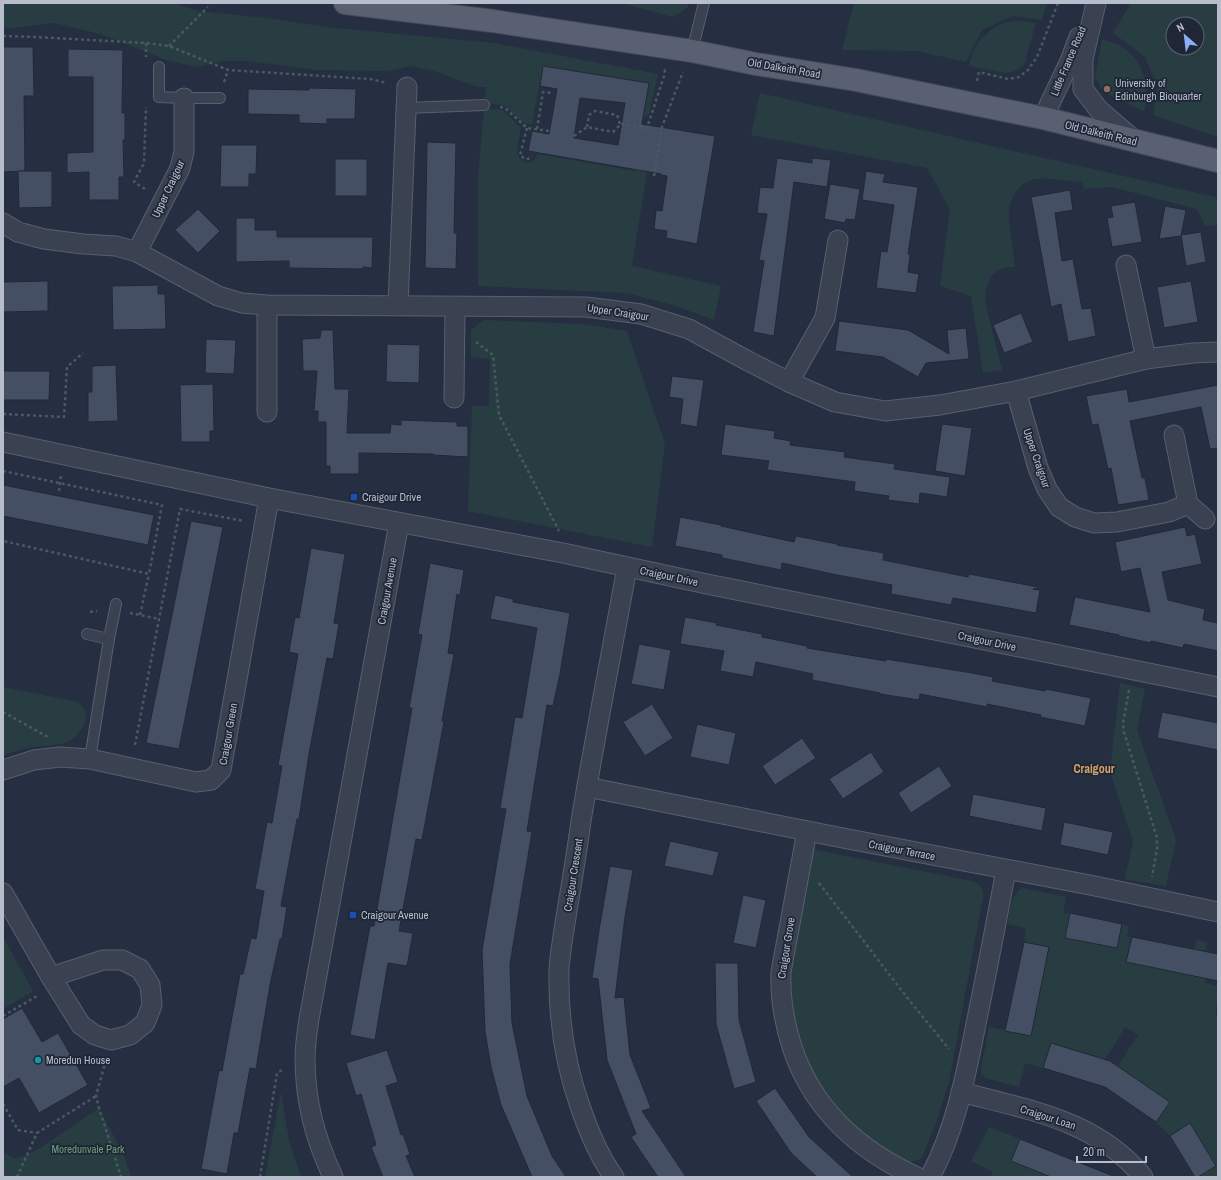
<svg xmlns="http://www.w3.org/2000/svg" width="1221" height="1180" viewBox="0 0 1221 1180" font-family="'Archivo Narrow',sans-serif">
<rect width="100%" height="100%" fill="#262f41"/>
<!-- green -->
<g fill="#283d42" fill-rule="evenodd">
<path d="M3,3H173L198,11L266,18L326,27L493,43L658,74L649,114L643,118L648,83L543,66L532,124C520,126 515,113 506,107C501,103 490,104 484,104L486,87H478L434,71L410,66L388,71L317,70L248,61H223L197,67L169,61L101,34L54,23L3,29Z"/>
<polygon points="626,3 688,3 688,7 673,17 625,4"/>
<polygon points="854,3 1047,3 1042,20 1013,16 982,30 966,62 917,51 842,50"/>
<path d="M1131,3H1218V137L1153,115L1158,86L1144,56L1113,33ZM1173,24H1197V48H1173Z"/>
<polygon points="1021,21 1036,23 1024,65 1015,71 1005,73 969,66 973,51 981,39 992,29 1006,22"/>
<path d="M1102,39C1107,41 1112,42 1117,44C1142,56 1151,85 1144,111L1103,92L1095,76Z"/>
<path d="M760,93L1215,197L1218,200V225L1205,226L1197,209L1112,187L1084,189L1082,182C1068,181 1050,177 1036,179C1020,182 1010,196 1009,212C1008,220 1010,228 1011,236C1012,246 1014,257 1015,267C1011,267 1006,267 1002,269C989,273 985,289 985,301L1002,370L983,373L971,296L940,286L950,209L927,168L751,135Z"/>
<path d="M484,108L503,110L521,128C519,140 512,156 525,162C531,163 535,161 538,154L635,171L643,132L653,134L632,266L721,286L714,320L673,305L627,293L478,286V176Z"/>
<polygon points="483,320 582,324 627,331 665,444 652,547 468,511 472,406 489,406 490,359 471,357 471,330"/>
<polygon points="1120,683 1145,689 1137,730 1176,840 1166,886 1125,879 1133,842 1110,772"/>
<path d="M3,687L78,702C85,709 89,716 83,726C80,731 77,736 71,740C62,746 44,746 32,747C23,749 11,752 3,756Z"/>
<path d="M811,849L972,881C980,884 984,888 983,897L949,1082L936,1123L922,1157L919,1160L910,1162L898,1159L877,1147L842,1116L823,1090L809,1068L801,1048L789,1003L790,967Z"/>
<path d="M1022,888L1066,897L1063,913H1070L1116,948L1122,924L1129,926L1127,937H1131L1126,962L1194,950L1197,940L1207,942L1203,965L1208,967L1205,983L1218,986V1006H1216V1015L1218,1016V1177H1198L1216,1166L1190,1124L1170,1136L1156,1122L1105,1086L1138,1035L1125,1027L1091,1083L1099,1057L1051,1043L1043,1068L1025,1063L1019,1087L986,1078L982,1075L981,1070L989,1027L1031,1036L1049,947L1024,942L1026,928L1007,924C1010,912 1010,895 1022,888Z"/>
<polygon points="3,937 33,991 3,1009"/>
<polygon points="281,1092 289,1141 301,1177 265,1177"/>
<polygon points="99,1108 125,1158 131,1177 3,1177 3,1152 16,1159 39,1149"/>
<polygon points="989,1127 1020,1139 1012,1161 1051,1177 991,1177 993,1172 971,1161"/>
</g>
<!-- building -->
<g fill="#454f63" stroke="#212838" fill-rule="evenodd">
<polygon points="3,47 33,47 34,96 24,96 25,171 3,172"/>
<polygon points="68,49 123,50 122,113 125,113 125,140 123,140 124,177 119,177 119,200 89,200 89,172 67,173 67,153 93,152 93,77 68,77"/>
<path d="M543,66L649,83L642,124L715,136L697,244L666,238L667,231L654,229L656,210L662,211L667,176L661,175V174L528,151L532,131L549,134L557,89L540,86ZM580,98L625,103L618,145L574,138Z"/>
<polygon points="309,88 356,89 355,119 327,119 327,124 299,123 299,115 248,114 248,89 309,90"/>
<polygon points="427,142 456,143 454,233 457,233 456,269 425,268"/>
<polygon points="221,145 257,145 256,174 249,174 249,187 220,187"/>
<polygon points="777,158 812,163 812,158 831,160 827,187 794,182 774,336 753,332 764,261 759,260 767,214 757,213 760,187 773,188"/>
<rect x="335" y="159" width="32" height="37"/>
<polygon points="18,171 52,171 52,207 19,208"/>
<polygon points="866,171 885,174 883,182 918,187 908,254 910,255 908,272 919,274 916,293 876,288 881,251 887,252 894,205 862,200"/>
<polygon points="830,184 860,189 855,220 846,219 845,223 824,219"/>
<polygon points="1070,190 1073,210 1055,213 1062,261 1073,259 1082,309 1091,308 1096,336 1068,342 1061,304 1051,307 1031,197"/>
<polygon points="1135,202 1142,242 1112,247 1107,218 1113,217 1111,206"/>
<polygon points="1165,206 1186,210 1181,236 1159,239"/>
<polygon points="198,209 220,231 198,253 175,230"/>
<polygon points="236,218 255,218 255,230 277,230 277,237 373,237 372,268 363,267 363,269 289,268 289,261 236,262"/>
<polygon points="1201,232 1206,262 1186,266 1181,235"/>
<polygon points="48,281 48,311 3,312 3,282"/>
<polygon points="1191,281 1198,322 1164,328 1157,287"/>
<polygon points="158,285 158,294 165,294 166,329 113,330 112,286"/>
<polygon points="1021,313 1033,342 1004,353 993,325"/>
<polygon points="839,321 908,330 949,354 947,330 966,328 969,359 926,363 918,377 883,357 835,351"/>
<polygon points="321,330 333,330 335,389 349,389 347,433 390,433 391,424 401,425 401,420 457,422 457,426 468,426 468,457 433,455 433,454 359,453 359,474 330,474 330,466 326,466 326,422 318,422 318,411 314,411 317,371 303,371 302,339 320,338"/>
<polygon points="206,339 236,340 234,374 205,373"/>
<polygon points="387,344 420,345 419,383 386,382"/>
<polygon points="116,365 118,421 88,422 88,392 92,392 92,366"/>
<polygon points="3,371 50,371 49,400 3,400"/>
<polygon points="672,376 704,380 697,427 680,424 683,399 669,397"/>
<polygon points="213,384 214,431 210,431 210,442 181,442 180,385"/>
<polygon points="1218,385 1218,448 1210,449 1201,407 1130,421 1142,478 1145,478 1149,500 1118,505 1111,468 1108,469 1098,424 1092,425 1086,396 1127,389 1129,402"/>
<polygon points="725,424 775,431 774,438 791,441 790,445 845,452 844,457 895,464 894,469 950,477 947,497 920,493 919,504 888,500 889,496 854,491 855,482 767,470 769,461 721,455"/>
<polygon points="942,424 972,428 965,476 935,471"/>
<polygon points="3,485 154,515 148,545 3,516"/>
<polygon points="680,517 721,525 721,526 794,542 796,536 837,544 837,545 884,553 883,560 968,577 969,574 1038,587 1038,588 1033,589 1040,590 1036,613 953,598 951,605 891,594 892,585 837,575 782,563 781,570 722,558 722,555 675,546"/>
<polygon points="191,521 223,527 179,749 146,743"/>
<polygon points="1185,527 1187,536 1195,534 1202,564 1162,572 1168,600 1205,609 1203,620 1218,623 1218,651 1184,644 1183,648 1151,641 1151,643 1119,636 1119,635 1069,625 1075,597 1150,612 1140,568 1121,572 1115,542"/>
<polygon points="311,548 345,554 334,623 339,624 333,659 327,658 309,754 299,819 297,819 281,906 287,907 282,939 280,939 270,985 256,1069 250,1068 238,1133 234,1133 227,1174 201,1169 219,1070 222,1071 240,974 243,974 251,938 256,939 264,891 255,889 267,822 272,823 282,766 278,765 298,654 289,652 295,617 299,618"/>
<polygon points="430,563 464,570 460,595 457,594 448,653 454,654 442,721 444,722 422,840 416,839 399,931 413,933 407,966 388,963 375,1040 350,1035 370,926 374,926 412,708 409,708 422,635 418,634"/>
<polygon points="495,595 513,599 513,602 570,613 560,674 553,706 547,705 527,831 532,832 510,964 512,1023 527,1096 552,1156 566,1177 532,1177 501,1105 491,1067 485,1032 482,950 506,809 500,808 515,717 522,718 537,628 490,619"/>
<polygon points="685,617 717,623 716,625 762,634 762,637 807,646 807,648 886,661 886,659 972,673 993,677 992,681 1045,691 1046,689 1091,698 1085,726 1040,717 1041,715 987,704 987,707 920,694 919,700 880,694 880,693 812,680 813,674 756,662 753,677 720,671 724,651 680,644"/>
<polygon points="639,644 671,650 664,690 631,684"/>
<polygon points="652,704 673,738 645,756 623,722"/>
<polygon points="1162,712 1218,723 1218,750 1157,738"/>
<polygon points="697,724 736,733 729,765 690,757"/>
<polygon points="802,738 816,758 775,785 762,766"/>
<polygon points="871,752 884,772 843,799 829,779"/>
<polygon points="939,766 952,786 911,813 898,793"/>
<polygon points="973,794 1046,808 1042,831 969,816"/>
<polygon points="1064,822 1113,832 1108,855 1060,845"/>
<polygon points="670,841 719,852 713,876 664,866"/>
<polygon points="610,866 633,870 625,917 615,998 624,997 630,1055 651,1108 642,1111 686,1177 658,1177 645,1158 631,1137 636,1134 607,1060 598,979 592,978 599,930"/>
<polygon points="743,895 766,900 756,948 733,943"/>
<polygon points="1070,913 1122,924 1117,948 1065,938"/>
<polygon points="1132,937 1218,954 1218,981 1126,962"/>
<polygon points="1024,942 1049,947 1031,1036 1005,1031"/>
<polygon points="715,963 738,963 739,1020 756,1082 734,1089 716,1024"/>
<polygon points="22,1008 42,1042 58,1033 88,1085 39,1113 19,1078 3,1087 3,1019"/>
<polygon points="1051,1043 1110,1061 1170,1102 1156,1122 1105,1087 1043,1068"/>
<polygon points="387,1050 398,1082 386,1086 401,1135 403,1134 410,1154 406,1156 415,1177 383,1177 371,1147 376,1145 361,1094 356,1096 346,1063"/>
<polygon points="775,1088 809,1137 853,1177 817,1177 791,1153 756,1101"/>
<polygon points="1190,1123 1216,1166 1198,1177 1195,1177 1170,1136"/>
<polygon points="1020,1139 1113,1176 1113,1177 1051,1177 1011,1161"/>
</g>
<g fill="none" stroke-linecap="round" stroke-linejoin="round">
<defs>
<g id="lane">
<polyline points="692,51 704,3"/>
<polyline points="159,67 159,97 184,98 220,98"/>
<polyline points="406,108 484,105"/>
<polyline points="87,634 109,639"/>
<polyline points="90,759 109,639 116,604"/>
</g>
<g id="street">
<polyline points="1096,3 1083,59 1083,89 1099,110 1134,140"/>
<polyline points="1043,118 1070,61 1079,37"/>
<polyline points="3,223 18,232 44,239 83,244 116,246 137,252 218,296 242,303 267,305 586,307 641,314 689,329 748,361 789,382 835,402 885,411 940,405 1016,391 1146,359 1193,353 1218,352"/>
<polyline points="137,252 180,168 184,152 184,98"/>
<polyline points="1126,265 1146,359"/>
<polyline points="267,305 267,412"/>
<polyline points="398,305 407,87"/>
<polyline points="789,382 825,318 838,240"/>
<polyline points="1016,391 1038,468 1047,489 1059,507 1075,517 1094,523 1117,522 1169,512 1188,504 1174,435"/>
<polyline points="454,398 455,307"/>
<polyline points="3,442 269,498 563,553 702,583 1218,687"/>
<polyline points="1188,504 1205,519"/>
<polyline points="3,770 34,760 60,757 90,759 196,782 211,780 221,770 269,498"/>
<polyline points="587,787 848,839 1090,885 1218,912"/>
<path d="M807,831L781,972C780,998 784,1022 792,1047C813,1110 858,1150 917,1177"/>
<polyline points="3,893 51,977"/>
<polygon points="103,960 122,960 140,969 150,985 152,1005 145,1023 130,1035 111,1040 95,1035 81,1025 51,977"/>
<path d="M961,1092C1028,1110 1097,1120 1143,1177"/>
<path d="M333,1177C315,1138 305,1102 305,1058C305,1045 307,1032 309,1019L399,523"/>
<path d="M614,1177C600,1158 589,1132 581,1109C565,1065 558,1018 559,970C560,951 564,931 567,911C572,881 577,851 581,821C595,736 612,651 627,567"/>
<path d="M930,1177C957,1127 967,1069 978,1014C988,966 997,918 1006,870"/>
</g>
<polyline id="primary" points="345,3 493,21 692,51 756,64 856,80 1043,118 1218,161"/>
</defs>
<!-- lane casing -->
<use href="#lane" stroke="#585f6e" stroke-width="12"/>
<!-- street casing -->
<use href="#street" stroke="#585f6e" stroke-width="21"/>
<!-- primary casing -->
<use href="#primary" stroke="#444a5a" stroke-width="24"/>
<!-- path -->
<g stroke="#465a5f" stroke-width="2.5" stroke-dasharray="3 3" stroke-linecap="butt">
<polyline points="3,36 35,37 146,43 169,46 228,70 370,79 387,83"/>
<polyline points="146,43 146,57"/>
<polyline points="169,46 208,7"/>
<polyline points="977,81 979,72 1008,79 1019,77 1028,70 1037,57 1058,3"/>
<polyline points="224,82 228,70"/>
<polyline points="500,107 505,108 527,128 550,131"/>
<polyline points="587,127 589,115 595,111 617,115 620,124"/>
<polyline points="527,128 520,155 525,159 528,159 532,156"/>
<polyline points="537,129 543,92 552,93"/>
<polyline points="574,136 587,127 613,132 621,124 647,128 664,76 665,70 666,70"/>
<polyline points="654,176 662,127 683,72"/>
<polyline points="145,189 134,182 144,163 146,107"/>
<polyline points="476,342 493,355 499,415 559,531"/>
<polyline points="3,414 64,417 67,367 83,353"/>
<polyline points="3,471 162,505 149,574 3,541"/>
<polyline points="59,491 61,475"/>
<polyline points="90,612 97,611"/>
<polyline points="130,613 159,619"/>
<polyline points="140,615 149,574"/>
<polyline points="1129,690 1123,723 1124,732 1157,838 1157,849 1152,877"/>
<polyline points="3,712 48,737"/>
<polyline points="135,745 180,509 244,521"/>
<polyline points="819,883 905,995 949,1049"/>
<polyline points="3,1016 37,996"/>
<polyline points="106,1060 96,1096 99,1108 121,1177"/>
<polyline points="3,1104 18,1130 37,1133"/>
<polyline points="17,1177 37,1133 96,1096"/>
<polyline points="260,1177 277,1073 284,1069"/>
</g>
<!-- lane -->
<use href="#lane" stroke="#3a4151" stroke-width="10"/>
<!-- street -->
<use href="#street" stroke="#3a4151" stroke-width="19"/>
<!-- primary -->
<use href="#primary" stroke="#586071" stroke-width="22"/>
</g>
<!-- markers -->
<circle fill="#8d6e63" stroke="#1f2636" stroke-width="1.5" cx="1107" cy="89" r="4"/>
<g fill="#1a4fb4" stroke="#1f2636" stroke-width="1.5">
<rect x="350" y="493" width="8" height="8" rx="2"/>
<rect x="349" y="911" width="8" height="8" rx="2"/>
</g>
<circle fill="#0f9aa8" stroke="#1f2636" stroke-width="1.5" cx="38" cy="1060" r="4"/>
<g text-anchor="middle" stroke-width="3.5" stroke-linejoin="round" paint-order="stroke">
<!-- street labels -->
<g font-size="11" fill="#b7bdcb" stroke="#1f2636">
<text transform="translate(1068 61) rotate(-67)" y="4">Little France Road</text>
<text transform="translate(784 68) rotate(10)" y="4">Old Dalkeith Road</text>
<text transform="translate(1101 133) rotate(14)" y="4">Old Dalkeith Road</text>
<text transform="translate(168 189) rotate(-65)" y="4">Upper Craigour</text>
<text transform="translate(618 312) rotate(9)" y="4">Upper Craigour</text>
<text transform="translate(1037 458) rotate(71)" y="4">Upper Craigour</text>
<text transform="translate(669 576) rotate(12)" y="4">Craigour Drive</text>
<text transform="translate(387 591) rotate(-80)" y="4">Craigour Avenue</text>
<text transform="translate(987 641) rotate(12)" y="4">Craigour Drive</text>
<text transform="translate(228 734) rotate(-80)" y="4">Craigour Green</text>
<text transform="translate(902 850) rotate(11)" y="4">Craigour Terrace</text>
<text transform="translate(573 875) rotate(-81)" y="4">Craigour Crescent</text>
<text transform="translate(786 948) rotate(-81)" y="4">Craigour Grove</text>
<text transform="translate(1048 1117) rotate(18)" y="4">Craigour Loan</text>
</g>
<!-- poi labels -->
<g font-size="11" fill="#b7bdcb" stroke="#1f2636" text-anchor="start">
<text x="1115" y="87">University of<tspan x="1115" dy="13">Edinburgh Bioquarter</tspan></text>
<text x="362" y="501">Craigour Drive</text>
<text x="361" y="919">Craigour Avenue</text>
<text x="46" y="1064">Moredun House</text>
</g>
<!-- park labels -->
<g font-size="11" fill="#6e9c7d" stroke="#1f2636">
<text x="88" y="1153">Moredunvale Park</text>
</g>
<!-- neighbourhood labels -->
<g font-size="12" font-weight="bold" fill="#d6a267" stroke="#1f2636">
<text x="1094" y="773">Craigour</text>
</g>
</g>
<!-- border -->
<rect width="1221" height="1180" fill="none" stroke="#b7bdcb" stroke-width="8"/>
<!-- north arrow -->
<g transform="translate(1185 36) rotate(332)"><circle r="19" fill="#1f2636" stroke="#5c6272"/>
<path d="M0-3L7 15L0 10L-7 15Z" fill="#8faef8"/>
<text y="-6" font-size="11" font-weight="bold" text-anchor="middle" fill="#b7bdcb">N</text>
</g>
<!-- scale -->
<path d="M1077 1156v6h69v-6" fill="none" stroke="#b7bdcb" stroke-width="2"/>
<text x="1083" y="1156" font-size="12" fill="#b7bdcb" stroke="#1f2636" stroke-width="3" paint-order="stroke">20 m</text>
</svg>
